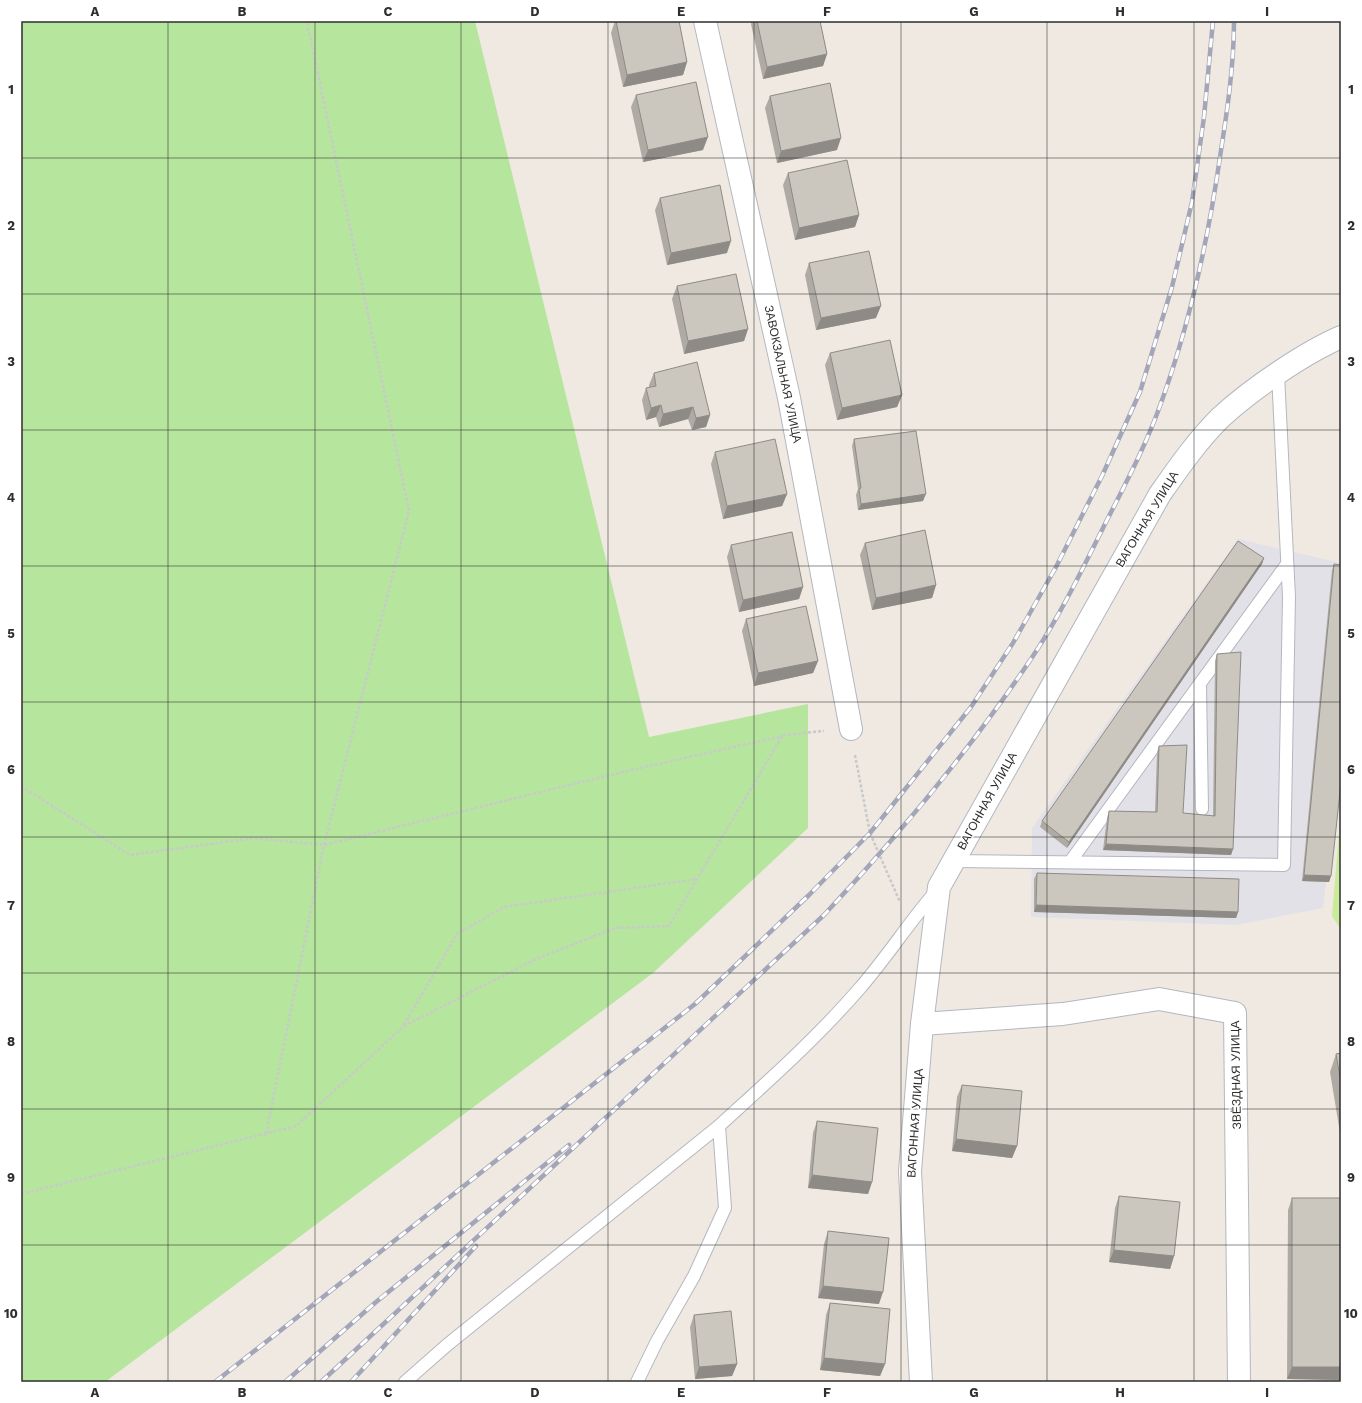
<svg xmlns="http://www.w3.org/2000/svg" width="1362" height="1403" viewBox="0 0 1362 1403" font-family="'Work Sans',sans-serif">
<rect width="100%" height="100%" fill="#efe9e1"/>
<!-- industrial -->
<polygon fill="#e3e1e8" points="1238,539 1341,563 1341,761 1323,908 1236,925 1031,917 1032,828"/>
<!-- green -->
<polygon fill="#b6e59e" points="21,21 475,21 649,737 808,704 808,828 653,973 105,1382 21,1382"/>
<!-- pitch -->
<polygon fill="#c9ec9a" points="1341,809 1341,930 1332,916"/>
<g fill="none" stroke-linecap="round" stroke-linejoin="round">
<defs>
<g id="lane">
<polyline points="1200,685 1202,809"/>
<polyline points="954,861 1284,865 1289,597 1278,374"/>
<polyline points="1070,862 1287,564"/>
<polyline points="405,1382 447,1345 719,1126"/>
<path d="M637,1382L657,1341L694,1276L725,1208L719,1126C767,1082 817,1038 860,988C887,957 910,921 937,890"/>
</g>
<g id="street">
<polyline points="705,21 789,398 851,729"/>
<polyline points="922,1024 1063,1014 1159,999 1235,1013 1239,1382"/>
<path d="M921,1382L910,1171L922,1024L939,887L1160,494C1179,467 1197,441 1220,418C1250,390 1304,353 1341,337"/>
</g>
</defs>
<!-- lane casing -->
<use href="#lane" stroke="#b4b7c1" stroke-width="14"/>
<!-- street casing -->
<use href="#street" stroke="#b4b7c1" stroke-width="24"/>
<!-- path -->
<g stroke="#c9c9c9" stroke-width="2.5" stroke-dasharray="3 2" stroke-linecap="butt">
<polyline points="855,755 870,833 900,902"/>
<polyline points="21,786 130,855 254,838 324,845 631,770 783,736"/>
<polyline points="404,1025 457,934 504,907 697,879"/>
<polyline points="266,1134 324,845 409,511 307,21"/>
<polyline points="21,1194 296,1126 404,1026 536,959 615,928 669,926 783,735 824,731"/>
</g>
<!-- lane -->
<use href="#lane" stroke="#fff" stroke-width="12"/>
<!-- street -->
<use href="#street" stroke="#fff" stroke-width="22"/>
<defs>
<g id="rail">
<polyline points="215,1382 695,1004 809,895 870,833 971,707 1013,643 1056,567 1102,476 1140,392 1172,287 1192,202 1204,117 1213,21"/>
<polyline points="285,1382 376,1302 569,1145"/>
<path d="M321,1382L824,915C899,835 969,751 1031,659C1060,616 1083,568 1106,522C1126,483 1147,443 1161,403C1190,323 1208,240 1220,157C1227,112 1234,66 1234,21"/>
<polyline points="351,1382 476,1246"/>
</g>
</defs>
<!-- rail casing -->
<use href="#rail" stroke="#a3a6b8" stroke-width="4.5"/>
<!-- rail -->
<use href="#rail" stroke="#fff" stroke-width="3" stroke-dasharray="9" stroke-linecap="butt"/>
</g>
<!-- wall -->
<g fill="#afaba4">
<polygon points="615,21 679,21 687,62 683,75 623,87 611,33"/>
<polygon points="752,21 820,21 827,54 823,66 763,79 751,24"/>
<polygon points="636,95 703,150 643,162 631,107"/>
<polygon points="770,96 837,150 777,163 765,108"/>
<polygon points="788,173 859,215 855,227 795,240 783,185"/>
<polygon points="660,198 727,253 667,265 655,210"/>
<polygon points="809,263 876,318 816,330 805,275"/>
<polygon points="677,286 748,329 744,341 684,354 672,299"/>
<polygon points="830,353 902,395 897,407 837,420 825,365"/>
<polygon points="654,373 710,415 706,427 692,430 688,419 659,427 656,417 646,420 642,400 646,388 649,387 649,385"/>
<polygon points="854,439 923,501 858,510 856,495 858,489 852,446"/>
<polygon points="715,452 787,494 782,506 723,519 711,464"/>
<polygon points="865,543 936,585 932,598 872,610 860,555"/>
<polygon points="731,545 803,587 799,599 739,612 727,557"/>
<polygon points="1264,558 1262,564 1067,848 1040,827 1042,821"/>
<polygon points="1334,564 1331,876 1329,882 1302,881 1332,570"/>
<polygon points="746,619 818,661 813,673 754,686 742,631"/>
<polygon points="1217,654 1233,849 1231,855 1103,850 1107,818 1109,811 1155,812 1157,752 1159,746 1183,813 1213,816 1215,661"/>
<polygon points="1037,873 1238,912 1236,918 1034,912 1034,879"/>
<polygon points="1341,1053 1341,1132 1340,1133 1330,1072 1336,1054"/>
<polygon points="962,1085 1017,1146 1012,1158 952,1151 957,1097"/>
<polygon points="817,1121 872,1182 868,1194 808,1188 813,1133"/>
<polygon points="1119,1196 1174,1256 1170,1269 1109,1262 1115,1208"/>
<polygon points="1292,1198 1341,1380 1287,1379 1288,1210"/>
<polygon points="828,1231 879,1304 818,1298 824,1244"/>
<polygon points="830,1303 885,1364 880,1376 820,1370 826,1315"/>
<polygon points="694,1315 737,1364 732,1376 695,1379 690,1327"/>
</g>
<!-- shaded-wall -->
<g fill="#8e8b86">
<polygon points="827,54 823,66 763,79 767,67"/>
<polygon points="687,62 683,75 623,87 627,75"/>
<polygon points="708,137 703,150 643,162 648,150"/>
<polygon points="841,138 837,150 777,163 781,151"/>
<polygon points="859,215 855,227 795,240 799,228"/>
<polygon points="731,241 727,253 667,265 671,253"/>
<polygon points="881,306 876,318 816,330 821,318"/>
<polygon points="748,329 744,341 684,354 688,341"/>
<polygon points="902,395 897,407 837,420 842,408"/>
<polygon points="661,405 656,417 646,420 651,408"/>
<polygon points="693,407 688,419 659,427 663,414"/>
<polygon points="710,415 706,427 692,430 696,418"/>
<polygon points="787,494 782,506 723,519 727,506"/>
<polygon points="926,494 923,501 858,510 861,504"/>
<polygon points="1264,558 1262,564 1067,848 1069,842"/>
<polygon points="936,585 932,598 872,610 876,598"/>
<polygon points="803,587 799,599 739,612 743,600"/>
<polygon points="818,661 813,673 754,686 758,673"/>
<polygon points="1106,844 1233,849 1231,855 1103,850"/>
<polygon points="1304,875 1331,876 1329,882 1302,881"/>
<polygon points="1036,905 1238,912 1236,918 1034,912"/>
<polygon points="956,1139 1017,1146 1012,1158 952,1151"/>
<polygon points="812,1175 872,1182 868,1194 808,1188"/>
<polygon points="1114,1250 1174,1256 1170,1269 1109,1262"/>
<polygon points="823,1286 883,1292 879,1304 818,1298"/>
<polygon points="824,1358 885,1364 880,1376 820,1370"/>
<polygon points="737,1364 732,1376 695,1379 699,1367"/>
<polygon points="1292,1367 1341,1367 1341,1380 1287,1379"/>
</g>
<!-- building -->
<g fill="#cbc7bf" stroke="#8e8b86">
<polygon points="616,21 679,21 687,62 627,75"/>
<polygon points="757,21 820,21 827,54 767,67"/>
<polygon points="696,82 708,137 648,150 636,95"/>
<polygon points="830,83 841,138 781,151 770,96"/>
<polygon points="847,160 859,215 799,228 788,173"/>
<polygon points="720,185 731,241 671,253 660,198"/>
<polygon points="869,251 881,306 821,318 809,263"/>
<polygon points="736,274 748,329 688,341 677,286"/>
<polygon points="890,340 902,395 842,408 830,353"/>
<polygon points="697,362 710,415 696,418 693,407 663,414 661,405 651,408 646,388 656,386 654,373"/>
<polygon points="916,431 926,494 861,504 859,489 861,488 854,439"/>
<polygon points="775,439 787,494 727,506 715,452"/>
<polygon points="925,530 936,585 876,598 865,543"/>
<polygon points="792,532 803,587 743,600 731,545"/>
<polygon points="1238,541 1264,558 1069,842 1042,821"/>
<polygon points="1334,564 1341,565 1341,782 1331,876 1304,875"/>
<polygon points="806,606 818,661 758,673 746,619"/>
<polygon points="1241,652 1233,849 1106,844 1109,811 1157,812 1159,746 1187,745 1183,813 1215,816 1217,654"/>
<polygon points="1037,873 1239,879 1238,912 1036,905"/>
<polygon points="1341,1053 1341,1083 1336,1054"/>
<polygon points="962,1085 1022,1091 1017,1146 956,1139"/>
<polygon points="817,1121 878,1128 872,1182 812,1175"/>
<polygon points="1119,1196 1180,1202 1174,1256 1114,1250"/>
<rect x="1292" y="1198" width="49" height="169"/>
<polygon points="828,1231 889,1238 883,1292 823,1286"/>
<polygon points="830,1303 890,1309 885,1364 824,1358"/>
<polygon points="731,1311 737,1364 699,1367 694,1315"/>
</g>
<!-- grid -->
<path fill="none" stroke="#2e2e2e" stroke-width="1" stroke-opacity="0.55" d="M168,21V1382M315,21V1382M461,21V1382M608,21V1382M754,21V1382M901,21V1382M1047,21V1382M1194,21V1382M21,158H1341M21,294H1341M21,430H1341M21,566H1341M21,702H1341M21,837H1341M21,973H1341M21,1109H1341M21,1245H1341"/>
<g text-anchor="middle" stroke-width="3" stroke-linejoin="round" paint-order="stroke">
<!-- street labels -->
<g font-size="12" fill="#2e2e2e" stroke="#fff">
<text transform="translate(783 374) rotate(78)" y="4">ЗАВОКЗАЛЬНАЯ УЛИЦА</text>
<text transform="translate(1147 519) rotate(-59)" y="4">ВАГОННАЯ УЛИЦА</text>
<text transform="translate(987 801) rotate(-61)" y="4">ВАГОННАЯ УЛИЦА</text>
<text transform="translate(1236 1075) rotate(-91)" y="4">ЗВЁЗДНАЯ УЛИЦА</text>
<text transform="translate(915 1123) rotate(-86)" y="4">ВАГОННАЯ УЛИЦА</text>
</g>
</g>
<!-- border -->
<rect width="1362" height="1403" fill="none" stroke="#ffffff" stroke-width="44"/>
<rect x="22" y="22" width="1318" height="1359" fill="none" stroke="#2e2e2e" stroke-width="1.5"/>
<g font-size="13" text-anchor="middle" font-weight="bold" fill="#2e2e2e">
<text x="95" y="16">A</text>
<text x="242" y="16">B</text>
<text x="388" y="16">C</text>
<text x="535" y="16">D</text>
<text x="681" y="16">E</text>
<text x="827" y="16">F</text>
<text x="974" y="16">G</text>
<text x="1120" y="16">H</text>
<text x="1267" y="16">I</text>
<text x="11" y="94">1</text>
<text x="1351" y="94">1</text>
<text x="11" y="230">2</text>
<text x="1351" y="230">2</text>
<text x="11" y="366">3</text>
<text x="1351" y="366">3</text>
<text x="11" y="502">4</text>
<text x="1351" y="502">4</text>
<text x="11" y="638">5</text>
<text x="1351" y="638">5</text>
<text x="11" y="774">6</text>
<text x="1351" y="774">6</text>
<text x="11" y="910">7</text>
<text x="1351" y="910">7</text>
<text x="11" y="1046">8</text>
<text x="1351" y="1046">8</text>
<text x="11" y="1182">9</text>
<text x="1351" y="1182">9</text>
<text x="11" y="1318">10</text>
<text x="1351" y="1318">10</text>
<text x="95" y="1397">A</text>
<text x="242" y="1397">B</text>
<text x="388" y="1397">C</text>
<text x="535" y="1397">D</text>
<text x="681" y="1397">E</text>
<text x="827" y="1397">F</text>
<text x="974" y="1397">G</text>
<text x="1120" y="1397">H</text>
<text x="1267" y="1397">I</text>
</g>
</svg>
